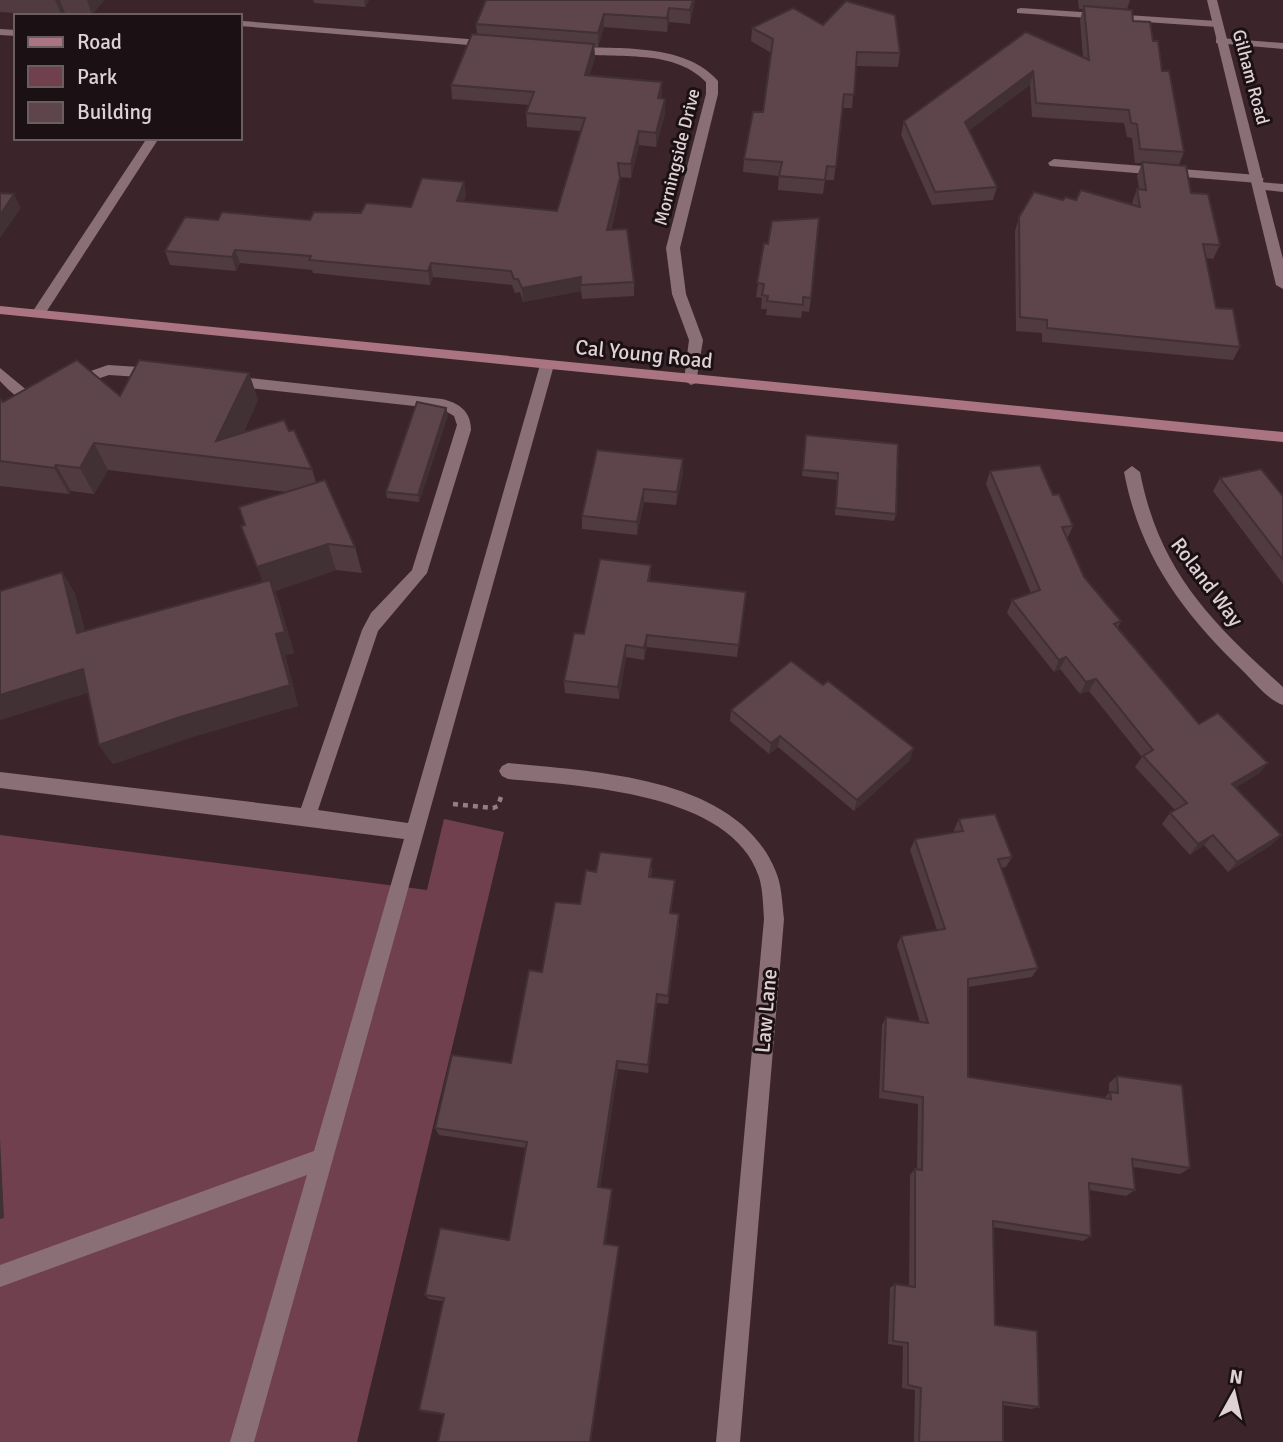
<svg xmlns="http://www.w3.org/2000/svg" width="1283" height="1442" viewBox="0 0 1283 1442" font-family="Signika,sans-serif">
<rect width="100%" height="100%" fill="#3b252b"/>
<!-- green -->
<polygon fill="#71404e" points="444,819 504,832 357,1442 0,1442 0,835 427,890"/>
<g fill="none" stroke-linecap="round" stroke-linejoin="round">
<!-- path -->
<polyline stroke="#928084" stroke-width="4.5" stroke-dasharray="5 5" stroke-linecap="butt" points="453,804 493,808 498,806 501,797"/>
<!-- service -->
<g fill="#8a7076" fill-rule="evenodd">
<polygon points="0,29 16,30 16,36 0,35"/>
<polygon points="1220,38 1283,43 1283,49 1216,43 1216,39"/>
<polygon points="147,138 159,138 43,317 33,317 33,311"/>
<polygon points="1259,182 1283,184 1283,192 1255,189 1253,186"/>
<path d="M547,360L554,365L254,1442H230L307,1175L0,1287V1265L314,1151L404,839L0,788V772L301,808L362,630L371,613L412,570L457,425L454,416L442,409L231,386L224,381L231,376L442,399C459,403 471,411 471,430L427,573L378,631L318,810L408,823L540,365Z"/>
<polygon points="108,365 155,368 162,373 155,378 109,375 73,387 66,382 68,379"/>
<path d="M0,368L29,392L47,394L49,398L47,402C26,407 14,396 0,381Z"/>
</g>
<!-- minor -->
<g fill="#8a7076" fill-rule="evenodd">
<polygon points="1021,8 1217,21 1222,24 1217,27 1017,13 1017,9"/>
<polygon points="243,21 493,41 499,44 493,47 240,26 240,22"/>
<path d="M573,47C618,49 686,43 718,81V94L680,248L686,294L703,340L696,383L691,385L684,380L689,340L672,294L666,248L706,94V82C671,46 613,61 569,52V48Z"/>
<polygon points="1054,159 1258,175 1264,179 1258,183 1050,166 1048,163"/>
<path d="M1132,466L1140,472C1159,571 1211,622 1283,687V705C1268,700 1254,682 1243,671C1182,612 1140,556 1124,472Z"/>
<path d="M508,763C596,772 738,776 776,872C782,886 782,904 784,919L740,1442H716L764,919C763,906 763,890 759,877C732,792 580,786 508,779L502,776L499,771L502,766Z"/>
</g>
<!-- tertiary -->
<polygon fill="#8a7076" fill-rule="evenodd" points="1207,0 1217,0 1283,259 1283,289 1276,285"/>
<!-- secondary -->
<polygon fill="#aa7483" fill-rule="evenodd" points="0,306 1283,432 1283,442 0,314"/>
</g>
<!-- wall -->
<g fill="#503b40">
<polygon points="0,0 104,0 92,15 65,13 63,16 0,12"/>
<polygon points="313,0 369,0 365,7 314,3"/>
<polygon points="695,0 690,24 669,22 667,32 604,27 598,47 594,47 595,58 589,76 662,82 661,99 665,99 665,113 656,147 639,145 631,178 620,177 620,192 611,230 634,282 634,296 582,299 581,291 523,302 520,292 515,293 512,285 433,277 430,285 313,273 312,270 240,263 236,271 170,265 165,251 218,220 310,220 411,207 464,182 466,196 463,202 557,211 581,131 527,127 526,113 529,105 452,99 451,85 477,35 476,24"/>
<polygon points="1078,0 1130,0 1127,9 1133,21 1153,41 1184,152 1179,165 1191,193 1220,245 1213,259 1206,258 1216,308 1240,347 1233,360 1042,342 1042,333 1016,331 1015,231 1019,217 1063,200 1076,200 1133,205 1132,203 1137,189 1139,189 1137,176 1142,163 1135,163 1132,138 1127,137 1124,123 1032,117 1030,85 969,130 997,187 993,200 932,205 901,135 904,121 1026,32 1083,57 1080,20 1083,9 1079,9"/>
<polygon points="823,25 900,53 898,67 856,66 852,108 842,108 834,180 825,180 823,194 778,190 779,176 743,172 744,159 763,112 771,53 751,41 752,28"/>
<polygon points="764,243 811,298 809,312 802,311 801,318 766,315 767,309 761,309 762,298 756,297"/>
<polygon points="249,373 258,400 243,433 289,431 312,469 316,482 355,547 362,573 336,570 275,591 279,602 294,653 285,655 298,706 192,737 113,764 99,745 88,692 0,720 0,591 62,572 75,594 85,631 263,582 245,525 287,492 108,470 94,494 71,491 69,494 0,486 0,399 3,402 120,396"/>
<polygon points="446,408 448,415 419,502 387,498 386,492"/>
<polygon points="806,435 896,514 894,521 835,515 837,480 802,476"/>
<polygon points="990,471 1053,495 1073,526 1067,539 1084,577 1121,621 1118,627 1199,724 1268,763 1258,774 1235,788 1281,835 1271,845 1228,872 1204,845 1190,855 1162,824 1170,813 1175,810 1135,767 1142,757 1089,691 1080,694 1060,669 1054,672 1007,613 1012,600 1031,593 986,484"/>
<polygon points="683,473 676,505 644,502 637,535 582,529 582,516"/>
<polygon points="1220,478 1283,496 1283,584 1213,491"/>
<polygon points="651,565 650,581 746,592 737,657 647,647 644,660 626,657 619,699 565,693 564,681 584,634"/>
<polygon points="731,710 910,760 854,811 778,747 769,754 730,721"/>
<polygon points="959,819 1012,857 1006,867 1001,868 1038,968 1032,977 968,987 968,1077 1104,1098 1109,1093 1109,1083 1117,1076 1190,1168 1180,1174 1133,1167 1135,1190 1126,1196 1089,1190 1091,1236 1083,1241 993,1227 995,1325 1039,1407 1031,1409 1003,1405 1003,1442 914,1442 915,1390 902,1388 903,1346 888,1344 890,1288 895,1284 909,1286 910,1175 915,1169 917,1169 918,1104 879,1098 882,1025 886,1017 920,1022 897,945 901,936 937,930 910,850 915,839 955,833 954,830"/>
<polygon points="652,868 651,877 675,880 671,913 679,924 668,1004 657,1003 648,1073 618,1069 600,1187 612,1189 612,1195 605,1244 619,1251 444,1415 423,1412 419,1410 443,1301 429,1299 425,1295 509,1240 526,1148 439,1135 435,1128 511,1063 542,972 580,904 596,872"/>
</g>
<!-- shaded-wall -->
<g fill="#413034">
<polygon points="55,0 60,0 65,13 63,16 62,16"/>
<polygon points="87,0 104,0 92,15"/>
<polygon points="364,0 369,0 365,7"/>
<polygon points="693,0 695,0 690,24 690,10"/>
<polygon points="669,8 669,22 667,32 667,18"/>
<polygon points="604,14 604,27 598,47 598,33"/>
<polygon points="594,44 595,58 585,89 585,75"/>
<polygon points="1033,71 1030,85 962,136 965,122"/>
<polygon points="662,82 662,96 657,112 658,98"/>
<polygon points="665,99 665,113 656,147 656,133"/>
<polygon points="639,131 639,145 631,178 631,164"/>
<polygon points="620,178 620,192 607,243 607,230"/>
<polygon points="464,182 466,196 459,215 457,201"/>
<polygon points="14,194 21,208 0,238 0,215"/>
<polygon points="235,250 240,263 236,271 232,257"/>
<polygon points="431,263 433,277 430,285 428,271"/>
<polygon points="581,277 581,291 523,302 522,288"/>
<polygon points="249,373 258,400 230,459 216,441"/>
<polygon points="446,408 448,415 419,502 418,495"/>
<polygon points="94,443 108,470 94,494 80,468"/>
<polygon points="683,459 683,473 676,505 677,492"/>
<polygon points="56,465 71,491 69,494 54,468"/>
<polygon points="644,489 644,502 637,535 637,522"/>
<polygon points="328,544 336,570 275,591 279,602 294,653 285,655 298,706 192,737 113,764 99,745 276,634 267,593 257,567"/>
<polygon points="62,572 75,594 91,654 77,633"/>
<polygon points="647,635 647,647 644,660 644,648"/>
<polygon points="626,645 626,657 619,699 618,687"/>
<polygon points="1066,657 1060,669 1054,672 1059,660"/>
<polygon points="83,669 97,690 0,720 0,695"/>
<polygon points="1096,679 1089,691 1080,694 1086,682"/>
<polygon points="780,736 778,747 769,754 771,743"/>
<polygon points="914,748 910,760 854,811 857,800"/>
<polygon points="1268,763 1258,774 1223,795 1232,784"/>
<polygon points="1213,835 1204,845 1190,855 1198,844"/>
<polygon points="1281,835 1271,845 1228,872 1237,862"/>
<polygon points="657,994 657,1003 648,1073 648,1065"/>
<polygon points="617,1061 618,1069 599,1193 598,1187"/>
<polygon points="0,1138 4,1218 0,1219"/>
<polygon points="612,1189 612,1195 605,1249 604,1244"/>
<polygon points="619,1246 619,1251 591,1442 590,1442"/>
</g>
<!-- building -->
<g fill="#5d454b" stroke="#413034" stroke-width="2">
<polygon points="486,0 693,0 690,10 669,8 667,18 604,14 598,33 476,24"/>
<polygon points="846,1 895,15 900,53 857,52 854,95 844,94 836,167 827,166 825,180 779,176 782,162 744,159 753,112 763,112 773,39 752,28 793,8 823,25"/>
<polygon points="1084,6 1132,10 1133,21 1150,22 1153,41 1158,41 1162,71 1169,71 1170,75 1184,152 1140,149 1137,124 1131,123 1129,110 1036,103 1033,71 965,122 997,187 935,192 904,121 1026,32 1089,60"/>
<polygon points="472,34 594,44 585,75 662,82 658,98 665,99 656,133 639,131 631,164 618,163 620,178 607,230 627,229 634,282 581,285 581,277 522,288 518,279 514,279 511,271 431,263 428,271 309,260 311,256 235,250 232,257 165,251 185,217 218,220 222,212 310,220 314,212 361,213 366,203 411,207 422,178 464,182 457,201 557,211 585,118 526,113 534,92 451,85"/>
<polygon points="1142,162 1186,166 1191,193 1208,194 1220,245 1203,244 1216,308 1233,309 1240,347 1047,328 1047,320 1020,317 1019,217 1034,192 1063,200 1065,197 1076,200 1081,190 1140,207 1137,189 1146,190"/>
<polygon points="0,193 14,194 0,215"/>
<polygon points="819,218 811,298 803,297 803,305 767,301 768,296 762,295 764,284 757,283 764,243 768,244 772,221"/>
<polygon points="77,360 120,396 139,360 249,373 216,441 284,420 289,431 294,430 312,469 94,443 80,468 56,465 54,468 0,461 0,399 3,402"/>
<polygon points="417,402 446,408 418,495 386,492"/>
<polygon points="806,435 898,444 896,514 836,508 838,473 803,470"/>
<polygon points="597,450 683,459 677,492 644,489 637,522 582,516"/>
<polygon points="1040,465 1053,495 1059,494 1073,526 1062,527 1084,577 1121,621 1114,624 1199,724 1218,713 1268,763 1232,784 1281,835 1237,862 1213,835 1198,844 1170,813 1187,803 1143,756 1153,750 1096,679 1086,682 1066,657 1059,660 1012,600 1040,590 990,471"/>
<polygon points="1261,469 1283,496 1283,560 1220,478"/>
<polygon points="325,480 355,547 328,544 257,567 241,526 245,525 239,507"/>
<polygon points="600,559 651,565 648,581 746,592 739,645 647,635 644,648 626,645 618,687 564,681 574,633 584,634"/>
<polygon points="62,572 77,633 270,580 285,632 276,634 290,685 180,717 99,745 83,669 0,695 0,591"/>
<polygon points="791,661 823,685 828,681 914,748 857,800 780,736 771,743 731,710"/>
<polygon points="995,814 1012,857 998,859 1038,968 968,979 968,1077 1111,1099 1110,1092 1118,1093 1117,1076 1182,1085 1190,1168 1132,1159 1135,1190 1089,1183 1091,1236 993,1221 995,1325 1037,1331 1039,1407 1003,1402 1003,1442 919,1442 921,1388 908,1385 908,1343 893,1341 895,1284 915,1287 915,1169 922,1170 923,1097 883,1091 886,1017 928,1023 901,936 945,929 915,839 963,831 959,819"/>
<polygon points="600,852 652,858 649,877 675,880 670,913 679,914 668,996 657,994 648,1065 617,1061 598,1187 612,1189 604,1244 619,1246 590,1442 438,1442 444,1414 419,1410 444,1298 425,1295 440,1228 509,1240 527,1142 435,1128 452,1055 511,1063 529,970 542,972 555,902 580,904 586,870 596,872"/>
</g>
<g text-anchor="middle" stroke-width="6" stroke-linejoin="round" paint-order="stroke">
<!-- far-street labels -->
<g font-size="18" fill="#e0d1d4" stroke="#1b1114">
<text transform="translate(1251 77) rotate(75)" y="6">Gilham Road</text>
<text transform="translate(677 157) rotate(-76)" y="6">Morningside Drive</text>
</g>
<!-- street labels -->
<g font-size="21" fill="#e0d1d4" stroke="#1b1114">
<text transform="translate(644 354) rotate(6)" y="7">Cal Young Road</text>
<text transform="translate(1207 582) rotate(53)" y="7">Roland Way</text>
<text transform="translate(766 1011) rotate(-85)" y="7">Law Lane</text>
</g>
</g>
<!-- legend -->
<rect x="14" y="14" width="228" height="126" fill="#1b1114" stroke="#6a5e61" stroke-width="2"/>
<rect x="28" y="37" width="35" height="10" fill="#aa7483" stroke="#6a5e61" stroke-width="2"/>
<text x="77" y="49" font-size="21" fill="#e0d1d4">Road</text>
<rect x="28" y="66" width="35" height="21" fill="#71404e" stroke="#6a5e61" stroke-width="2"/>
<text x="77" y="84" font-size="21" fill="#e0d1d4">Park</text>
<rect x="28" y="102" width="35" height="21" fill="#5d454b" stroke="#6a5e61" stroke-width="2"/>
<text x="77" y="119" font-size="21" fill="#e0d1d4">Building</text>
<!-- north arrow -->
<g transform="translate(1234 1393) rotate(8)" stroke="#1b1114" stroke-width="5" paint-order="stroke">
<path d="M0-5L12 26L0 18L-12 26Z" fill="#e0d1d4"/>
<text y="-10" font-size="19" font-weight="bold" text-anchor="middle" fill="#e0d1d4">N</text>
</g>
</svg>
